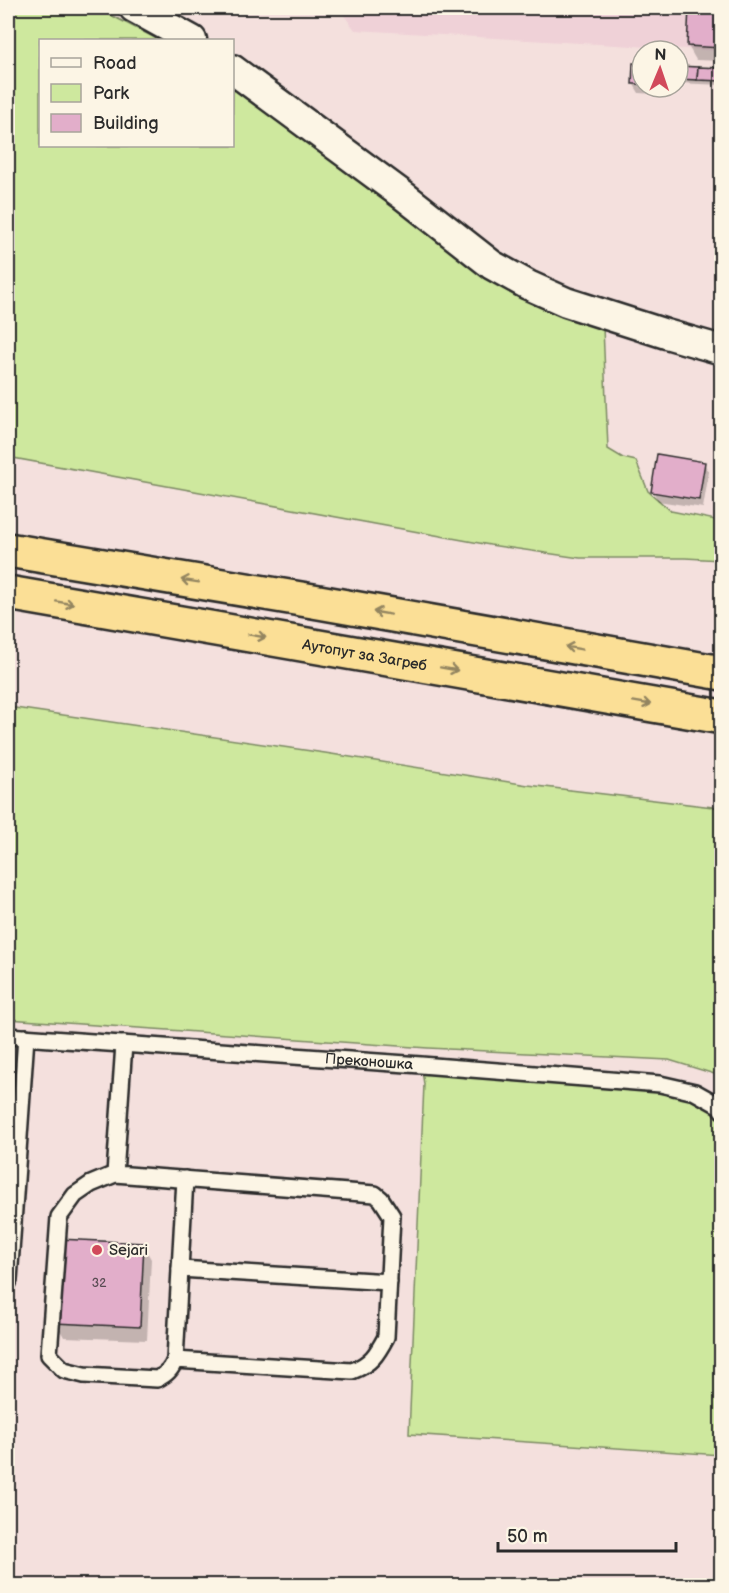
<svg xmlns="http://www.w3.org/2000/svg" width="729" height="1593" viewBox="0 0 729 1593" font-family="'Balsamiq Sans',sans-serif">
<rect width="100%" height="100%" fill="#f4e0dd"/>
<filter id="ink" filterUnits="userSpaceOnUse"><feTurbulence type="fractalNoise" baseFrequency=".0167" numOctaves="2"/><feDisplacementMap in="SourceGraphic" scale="12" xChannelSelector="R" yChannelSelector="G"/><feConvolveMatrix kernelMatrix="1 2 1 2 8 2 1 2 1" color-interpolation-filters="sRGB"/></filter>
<g filter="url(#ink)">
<!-- built -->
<polygon fill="#efd1d7" points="249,8 721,8 721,51 355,30 343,14"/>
<!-- green -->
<g fill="#cee89e" stroke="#7c8a64" stroke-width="1.5">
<polygon points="8,8 97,8 159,40 40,40 40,146 232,146 233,89 260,107 437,240 527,296 603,327 608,449 623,458 636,461 648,491 671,511 721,521 721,560 685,558 580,558 490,545 8,457"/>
<polygon points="8,707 325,753 528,785 721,808 721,1076 669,1060 428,1048 8,1019"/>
<polygon points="421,1065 660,1084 722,1110 721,1455 409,1434 424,1084"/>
</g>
<!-- shadow -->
<g fill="#0003">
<polygon points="690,8 722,8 722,61 696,60 688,46"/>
<polygon points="642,65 642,87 669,87 668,95 639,93 633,83"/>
<polygon points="678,67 722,69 722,85 678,83"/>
<polygon points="704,463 709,472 703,508 658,501 653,491"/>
<polygon points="8,1104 14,1104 18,1193 8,1192"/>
<polygon points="143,1245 151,1259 147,1340 64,1337 56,1323"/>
</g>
<!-- building -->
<g fill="#e2aeca" stroke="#2b2b2b" stroke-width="1.5">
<polygon points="689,8 722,8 722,48 687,46"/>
<polygon points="633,63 642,64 642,84 632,84"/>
<polygon points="678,66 698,67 697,80 678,79"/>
<polygon points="698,67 722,68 722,81 697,80"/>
<polygon points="657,454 705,462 699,500 651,492"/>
<polygon points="722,454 722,487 715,486"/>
<polygon points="8,1102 14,1103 8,1176"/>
<polygon points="58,1239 144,1243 140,1327 54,1323"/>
</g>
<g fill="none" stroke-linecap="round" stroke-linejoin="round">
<defs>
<g id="lane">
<path id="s1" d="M8,1036L421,1065L660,1084L695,1092L720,1106L722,1110"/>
<path d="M115,1174L375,1194L381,1199L392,1216L386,1337C377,1354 371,1364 352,1371L175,1360C171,1370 167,1374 157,1379L84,1375L64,1370L49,1355L59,1217L75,1195L91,1184L115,1174L124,1044"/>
<polyline points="180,1269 389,1282"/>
<polyline points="8,1283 9,1280 26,1037"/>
<polyline points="175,1360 185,1179"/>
</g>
<g id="street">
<polyline points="134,8 192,40"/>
<polyline points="232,69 404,196 492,265 528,285 566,302 666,334 722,350"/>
</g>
<g id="highway">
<polyline points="8,550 313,601 722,673"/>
<path id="s2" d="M8,593L722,717"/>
</g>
</defs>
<!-- lane casing -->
<use href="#lane" stroke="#2b2b2b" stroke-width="20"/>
<!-- street casing -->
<use href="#street" stroke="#2b2b2b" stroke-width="33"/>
<!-- highway casing -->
<use href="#highway" stroke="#2b2b2b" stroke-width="38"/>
<!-- lane -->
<use href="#lane" stroke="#fcf5e5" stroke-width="15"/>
<!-- street -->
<use href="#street" stroke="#fcf5e5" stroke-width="28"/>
<!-- highway -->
<use href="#highway" stroke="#fbdf96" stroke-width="33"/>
</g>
<!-- one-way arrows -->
<defs><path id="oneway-shaft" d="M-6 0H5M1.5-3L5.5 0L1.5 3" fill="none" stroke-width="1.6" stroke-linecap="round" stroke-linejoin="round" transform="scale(1.5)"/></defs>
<g stroke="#938560">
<use href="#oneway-shaft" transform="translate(190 581) rotate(-171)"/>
<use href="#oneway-shaft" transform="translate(65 603) rotate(10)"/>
<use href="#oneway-shaft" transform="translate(382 613) rotate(-170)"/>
<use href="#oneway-shaft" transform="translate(257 636) rotate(10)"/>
<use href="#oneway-shaft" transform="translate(574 648) rotate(-170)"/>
<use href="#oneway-shaft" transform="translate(449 669) rotate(10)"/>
<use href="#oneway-shaft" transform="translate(642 703) rotate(10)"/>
</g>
</g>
<!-- markers -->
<circle fill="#d1495b" stroke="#fcf5e5" stroke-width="2" cx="97" cy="1250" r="6"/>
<g text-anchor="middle" stroke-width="4.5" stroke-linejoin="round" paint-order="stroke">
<!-- number labels -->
<g font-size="12" fill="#594c53">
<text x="99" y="1287">32</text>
</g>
<!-- street labels -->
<g font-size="15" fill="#2b2b2b" stroke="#fcf5e5">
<text dy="5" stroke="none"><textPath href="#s2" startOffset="362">Аутопут за Загреб</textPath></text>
<text dy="5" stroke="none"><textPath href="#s1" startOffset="362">Преконошка</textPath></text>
</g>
<!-- poi labels -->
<g font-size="15" fill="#2b2b2b" stroke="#fcf5e5" text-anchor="start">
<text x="109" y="1255">Sejari</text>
</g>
</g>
<!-- margin -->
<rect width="729" height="1593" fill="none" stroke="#fcf5e5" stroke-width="30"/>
<rect x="15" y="15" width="699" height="1563" fill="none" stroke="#2b2b2b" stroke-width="2" filter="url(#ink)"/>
<!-- legend -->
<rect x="39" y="39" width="195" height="108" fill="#fcf5e5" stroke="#a8a49b" stroke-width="1.5"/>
<rect x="51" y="58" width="30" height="9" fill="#fcf5e5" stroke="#a8a49b" stroke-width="1.5"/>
<text x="93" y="69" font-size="18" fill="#2b2b2b">Road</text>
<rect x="51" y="84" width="30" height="18" fill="#cee89e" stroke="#a8a49b" stroke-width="1.5"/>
<text x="93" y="99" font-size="18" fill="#2b2b2b">Park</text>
<rect x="51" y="114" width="30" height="18" fill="#e2aeca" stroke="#a8a49b" stroke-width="1.5"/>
<text x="93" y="129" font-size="18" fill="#2b2b2b">Building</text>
<!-- north arrow -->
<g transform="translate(660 69) rotate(2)"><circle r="28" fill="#fcf5e5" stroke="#a8a49b" stroke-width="1.5"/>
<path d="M0-4.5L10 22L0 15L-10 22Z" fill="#d1495b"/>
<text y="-9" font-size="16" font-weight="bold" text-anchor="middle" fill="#2b2b2b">N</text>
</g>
<!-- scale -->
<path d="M498 1542v9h178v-9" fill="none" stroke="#2b2b2b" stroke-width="3"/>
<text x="507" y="1542" font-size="18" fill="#2b2b2b" stroke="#fcf5e5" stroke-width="4.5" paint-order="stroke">50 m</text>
</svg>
